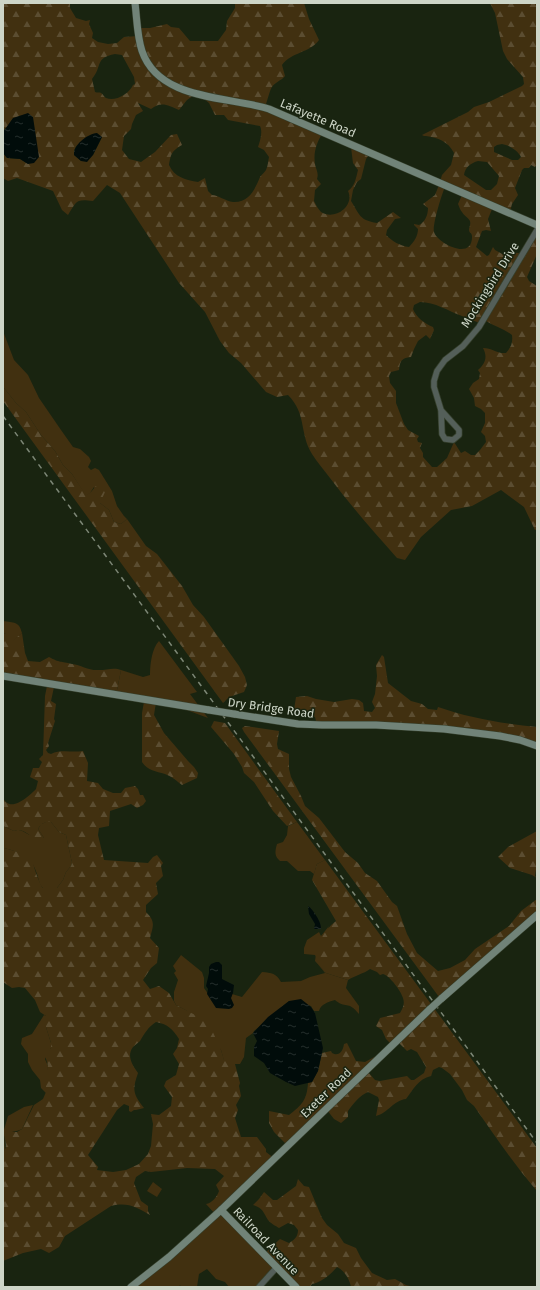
<svg xmlns="http://www.w3.org/2000/svg" width="540" height="1290" viewBox="0 0 540 1290" font-family="'Fira Sans',sans-serif">
<defs>
<pattern id="forest-firs" width="22" height="20" patternUnits="userSpaceOnUse"><rect width="22" height="20" fill="#413010"/><path d="M5 1l3.5 6h-7zM16 11l3.5 6h-7z" fill="#5b4d31"/></pattern>
<pattern id="water-ripples" width="26" height="14" patternUnits="userSpaceOnUse"><rect width="26" height="14" fill="#010c0a"/><path d="M2 4q2-2 4 0t4 0M15 11q2-2 4 0t4 0" fill="none" stroke="#252e2c"/></pattern>
</defs>
<rect width="100%" height="100%" fill="#192410"/>
<!-- green -->
<g fill="#413010">
<polygon points="3,331 14,360 28,375 39,398 61,430 73,447 80,449 89,457 91,461 88,467 91,470 95,468 99,470 112,491 117,506 124,516 127,519 121,524 114,522 109,510 100,503 94,487 90,493 86,496 72,474 63,465 55,451 41,435 26,412 16,403 4,388 3,383"/>
<path d="M3,621C14,623 19,621 22,633L11,643L5,633H3Z"/>
<path d="M159,641L197,692L190,694L208,718L176,706L116,695L121,670L143,677L150,675C150,664 152,648 159,641Z"/>
<path d="M46,822H51L59,832L66,835L72,863L71,866L66,872L63,880L57,888H43C39,884 39,880 37,874C31,855 22,853 4,848L3,846V826L14,831C21,828 23,832 30,835C34,837 40,838 44,838L38,829L41,824Z"/>
<path d="M297,822L325,860L317,864L314,874L310,871H298L287,861H280C274,856 275,851 277,844L283,842L287,835L288,826Z"/>
<polygon points="329,926 316,957 315,955 304,954 304,948 307,940 319,932 321,936"/>
<path d="M181,955L202,972L204,978V988L211,998H231L232,994L242,997L262,972C272,973 276,973 281,982L301,981L310,977L325,973L317,963L326,973L348,980L346,988L359,1006V1014C348,1000 345,1009 335,1000C328,1002 321,1004 319,1011H314L311,1006L289,1001L254,1031L253,1033L246,1038L244,1057L240,1064H230L224,1061L221,1050L187,1011L176,1005L174,1001V992L178,980L174,973L176,971L173,966Z"/>
<polygon points="44,1015 46,1016 46,1027 51,1043 51,1048 45,1059 48,1066 46,1093 41,1088 40,1080 32,1070 28,1062 28,1054 21,1044 22,1038 32,1034"/>
<path d="M33,1105L22,1129C16,1132 10,1131 4,1135L5,1150L3,1152V1133L8,1116L24,1107Z"/>
<polygon points="153,1182 162,1189 157,1197 147,1191"/>
<polygon points="220,1212 276,1268 258,1287 229,1287 225,1282 216,1279 207,1269 199,1274 197,1287 181,1287 180,1285 179,1287 140,1287 138,1284"/>
</g>
<!-- forest -->
<g fill="url(#forest-firs)" fill-rule="evenodd">
<path d="M3,3H70V8L76,18L86,21L90,20L89,24L93,33L92,38L98,42L108,44L117,43L124,37L138,36L139,28H150L167,24L171,27L179,28L190,41H218L226,30L227,21L235,8V3H304L309,19L319,40C310,53 291,52 282,65L285,76C281,81 275,82 272,87C270,89 267,102 265,107L323,132C317,142 313,152 315,164C316,170 319,173 317,179L321,184L315,190L314,201C316,205 318,209 321,212C335,221 355,206 348,191C355,186 356,178 358,170L353,163L351,147L370,153L366,159L361,179L357,182L353,190L351,201C360,215 359,220 377,223L393,212L401,218L395,219L387,230L386,235C392,241 400,246 409,247C414,242 418,236 418,229L414,225V224L419,225C425,222 428,215 428,208L423,204L435,195L439,185L442,175L451,165L454,153C448,141 438,138 426,136H424L422,135L468,112L474,107L489,102L522,86L524,84L523,77L507,59L503,51L495,13L490,3H537V164L535,167L531,165L529,168H524L522,170L515,188L518,195L512,204L509,215L492,209L488,219L491,231L486,230L482,231L476,247L487,256L489,255L493,247L495,250L506,256L512,252L524,254L537,230V254L527,277L529,281L537,286V529L535,530L524,507L501,490L472,506L451,510L421,537L405,560L397,558C374,532 351,506 330,478C324,470 317,462 312,454C299,433 307,414 288,395L277,397L266,392L241,363L229,353L220,341L205,312L179,283L120,193L107,185L93,201C75,199 77,201 68,215L62,210L53,191L17,178L8,181L3,178V153L7,158L20,159L28,164L5,128L3,132ZM115,54L122,55L134,77L135,84L133,85C129,94 115,102 106,98C104,97 103,94 101,93C100,92 97,93 95,92L92,79C103,66 94,58 115,54ZM197,93L209,103L215,115H224L228,120L260,126C263,132 260,141 258,147L264,150L269,157C268,161 268,166 266,170C265,172 262,174 260,177C255,189 249,203 233,202C225,201 218,195 212,195L208,191L205,178L198,182C186,180 174,177 169,165C171,153 172,151 182,145L177,134L171,135L155,152L141,162L129,159L122,150L124,136L131,129L132,124L136,115L143,111L138,103L151,109C161,101 168,105 179,110L187,100ZM102,137L93,155L81,161L74,155C73,140 91,139 102,137ZM502,144C509,145 518,151 521,157L518,160H512L494,152V147L497,145ZM478,161L487,162L499,176L497,184L491,190H486L464,175C465,167 471,163 478,161ZM445,187L462,195L458,204C459,206 460,210 462,212C464,216 468,217 470,221C471,225 469,227 469,230C470,235 471,231 472,236C473,262 437,243 434,232C432,226 442,193 445,187ZM420,302C435,302 448,311 462,316C469,319 476,321 483,325L486,321C494,326 504,329 512,335C513,343 511,347 506,353C497,354 492,348 483,348C488,357 485,364 478,370L480,373L479,379L473,383L469,389L474,398L475,406L481,409L485,413V423L481,432L485,436L486,442L480,450L475,455H471L465,451L461,453L454,442L447,458L437,467H432L423,457V453L420,448L422,443L418,442L417,439L419,436L408,430L404,424L396,403V391L390,383L389,376L391,372L399,370C400,360 402,358 411,357L414,349L418,341L426,335L430,339L434,330L433,327C425,324 416,317 413,309L414,305Z"/>
<path d="M3,383L4,388L16,403L26,412L41,435L55,451L63,465L72,474L86,495C92,493 94,487 99,483L105,492L100,503L109,510L114,522L121,524L127,519L146,546L157,554L182,586L193,605L204,617L239,666L245,677L247,685L244,692L229,697L223,703L3,401Z"/>
<path d="M3,633L9,634L11,637V642L22,633L25,653L28,661L40,662L49,657C60,663 60,661 72,664C81,665 89,671 99,670C107,670 114,667 121,670L116,695L54,687L51,701L56,704L54,719L55,721L48,743L49,746L46,750L48,753L51,754C61,749 72,753 83,751L88,763L87,781L98,783L103,789L113,793H121L125,788L135,786L138,789L140,795H143L146,801L143,805L137,808L131,804L110,811L109,826L99,828L98,835L104,860L148,863L153,857L157,855L163,863L161,866L163,876L156,883L158,894L146,905V912C156,922 153,926 150,938L159,948L157,963L151,968L143,980L150,989L159,986L169,993L176,1005L199,1017L211,1028L221,1050L224,1060L235,1064L240,1083L239,1086L241,1096L236,1105L238,1110L235,1118L241,1137H257L266,1149V1152L275,1159L216,1215L206,1204C212,1203 217,1197 219,1191L216,1185L224,1176L215,1169L187,1168L151,1172L145,1171L136,1177L134,1183L141,1201L148,1206V1211L150,1215C136,1207 128,1202 111,1206L65,1236L59,1247L49,1253L41,1249L23,1253L3,1261V1152C8,1148 5,1140 4,1135L6,1132H17L22,1129L34,1105L43,1099L46,1092V1075L48,1066L45,1055L51,1048V1043L46,1027V1016L40,1012L35,1000L25,988L19,987L12,988L3,982V846L4,848L22,853L33,860C32,864 40,885 43,888H57L63,880L66,872L71,866L72,863L66,835L59,832L51,822C44,822 41,823 38,829L44,838V845C34,842 25,826 14,831L3,826V798C11,814 30,795 36,789L38,781L30,777L33,768H39L42,762L39,759L43,755L45,696L47,686L3,676ZM156,1022C167,1024 173,1029 179,1039L177,1048L173,1054L179,1064L176,1075L166,1081L164,1086L172,1097L171,1106L159,1115L151,1114L153,1124L151,1146L148,1154L139,1164L126,1170L113,1172L97,1170L98,1167L88,1155L117,1110L124,1104L129,1106V1111L131,1112L134,1110H136L144,1108C133,1094 132,1090 138,1073C133,1066 126,1056 133,1047C135,1045 138,1043 140,1041C145,1033 148,1027 156,1022Z"/>
<path d="M382,655L384,657L388,683L411,701L422,704L428,709L437,710L438,707C469,718 505,724 537,727V746L442,728H337L319,729H318L315,717L300,714L294,710L296,697L307,696L316,699L334,702L352,699L359,700L363,703L364,711L372,712L375,708L372,702L375,694L377,676L376,665Z"/>
<path d="M144,702H156L154,715L164,733L188,761L194,767L198,773L197,778L182,785C177,781 171,776 165,774C156,771 148,771 142,762V713Z"/>
<polygon points="214,721 225,723 297,822 287,826 273,811 254,782 244,773 242,767 234,754 211,727"/>
<polygon points="245,726 279,731 277,744 278,749 289,754 289,769 291,777 301,796 305,806 319,818 345,852 358,863 365,873 377,881 392,902 397,906 407,934 417,953 438,971 450,968 465,960 475,949 509,926 521,911 537,899 537,917 442,1001 244,732 242,728"/>
<polygon points="537,831 537,863 535,876 537,878 532,875 510,868 498,857 508,847"/>
<path d="M325,860L537,1148V1191C514,1164 494,1135 474,1106L467,1100L462,1090L450,1074L442,1068L439,1067L433,1070L431,1076C418,1079 413,1090 406,1099C394,1100 388,1113 376,1116L379,1100L378,1097L368,1092C360,1095 353,1104 348,1111V1117L341,1123L334,1119L327,1110L288,1146L274,1132L269,1123V1111L289,1115C302,1105 307,1100 308,1083L312,1082L318,1071L322,1053L331,1051L332,1053C339,1057 343,1051 344,1044L347,1043L356,1061L365,1062L378,1055L368,1072L375,1080L380,1081L407,1076L411,1080H414L424,1073L426,1067L417,1052L411,1049L407,1051L399,1043L394,1047L386,1039L382,1030L376,1026L380,1018L400,1013C403,1008 405,1004 403,998C401,991 390,976 383,974L380,975L377,972L370,969C363,974 356,975 348,980L326,973L315,961C317,946 323,930 336,921L312,880L317,864Z"/>
<path d="M298,1179L304,1186L309,1187L322,1218L327,1225L338,1234L344,1243L356,1248L361,1258L372,1273L387,1280L395,1279L406,1285L414,1287H351C350,1280 344,1270 337,1267C330,1275 322,1282 312,1284L310,1287H296L264,1254L280,1239L289,1243C294,1240 298,1237 298,1230L294,1225L288,1223L279,1228C276,1226 270,1223 268,1220C263,1212 263,1208 253,1205L259,1199L264,1192L273,1200H277L296,1186Z"/>
</g>
<!-- water -->
<g fill="url(#water-ripples)">
<polygon points="28,113 33,117 39,157 34,163 28,164 20,159 7,158 3,153 3,132 13,118"/>
<path d="M97,133L102,137L93,155L87,162L81,161L74,155C73,145 87,134 97,133Z"/>
<path d="M308,906C313,909 322,923 321,929H314L315,924L309,914Z"/>
<polygon points="216,962 219,962 222,965 222,979 234,985 233,993 231,998 234,1005 232,1008 229,1009 216,1008 207,994 208,989 206,986 209,973 209,967 211,964"/>
<polygon points="301,999 311,1007 315,1013 323,1048 318,1071 312,1082 295,1086 286,1082 270,1073 264,1063 254,1056 254,1047 257,1041 253,1033 268,1017 289,1001"/>
</g>
<g fill="none" stroke-linecap="round" stroke-linejoin="round">
<defs>
<g id="street">
<polyline points="441,410 459,430 459,435 453,440 445,439 442,434 441,410 434,387 434,381 437,371 445,360 463,346 479,327 537,230"/>
<polyline points="259,1287 277,1267"/>
</g>
<g id="secondary">
<path d="M135,3C137,19 137,36 142,51C159,101 228,96 269,109L537,225"/>
<polyline points="3,676 209,710"/>
<polyline points="234,714 298,724 322,725 376,725 444,729 500,736 520,740 537,746"/>
<polyline points="441,999 537,915"/>
<polyline points="221,1210 296,1287"/>
<polyline points="131,1287 169,1257 221,1210 430,1009"/>
</g>
</defs>
<!-- street casing -->
<use href="#street" stroke="#36402d" stroke-width="7"/>
<!-- secondary casing -->
<use href="#secondary" stroke="#36402d" stroke-width="8"/>
<!-- street -->
<use href="#street" stroke="#545f59" stroke-width="5.5"/>
<!-- secondary -->
<use href="#secondary" stroke="#718378" stroke-width="7"/>
<!-- rail -->
<polyline stroke="#7d8776" stroke-width="1.5" stroke-dasharray="5 5" stroke-linecap="butt" points="3,416 537,1143"/>
<defs>
<g id="secondary-bridge">
<polyline points="209,710 234,714"/>
<polyline points="430,1009 441,999"/>
</g>
</defs>
<!-- secondary-bridge casing -->
<use href="#secondary-bridge" stroke="#36402d" stroke-width="8" stroke-linecap="butt"/>
<!-- secondary-bridge -->
<use href="#secondary-bridge" stroke="#718378" stroke-width="7"/>
</g>
<g text-anchor="middle" stroke-width="3" stroke-linejoin="round" paint-order="stroke">
<!-- street labels -->
<g font-size="12" fill="#cdd5c7" stroke="#192410">
<text transform="translate(318 118) rotate(23)" y="4">Lafayette Road</text>
<text transform="translate(490 285) rotate(-58)" y="4">Mockingbird Drive</text>
<text transform="translate(271 708) rotate(8)" y="4">Dry Bridge Road</text>
<text transform="translate(326 1093) rotate(-44)" y="4">Exeter Road</text>
<text transform="translate(266 1241) rotate(46)" y="4">Railroad Avenue</text>
</g>
</g>
<!-- border -->
<rect width="540" height="1290" fill="none" stroke="#cdd5c7" stroke-width="8"/>
</svg>
